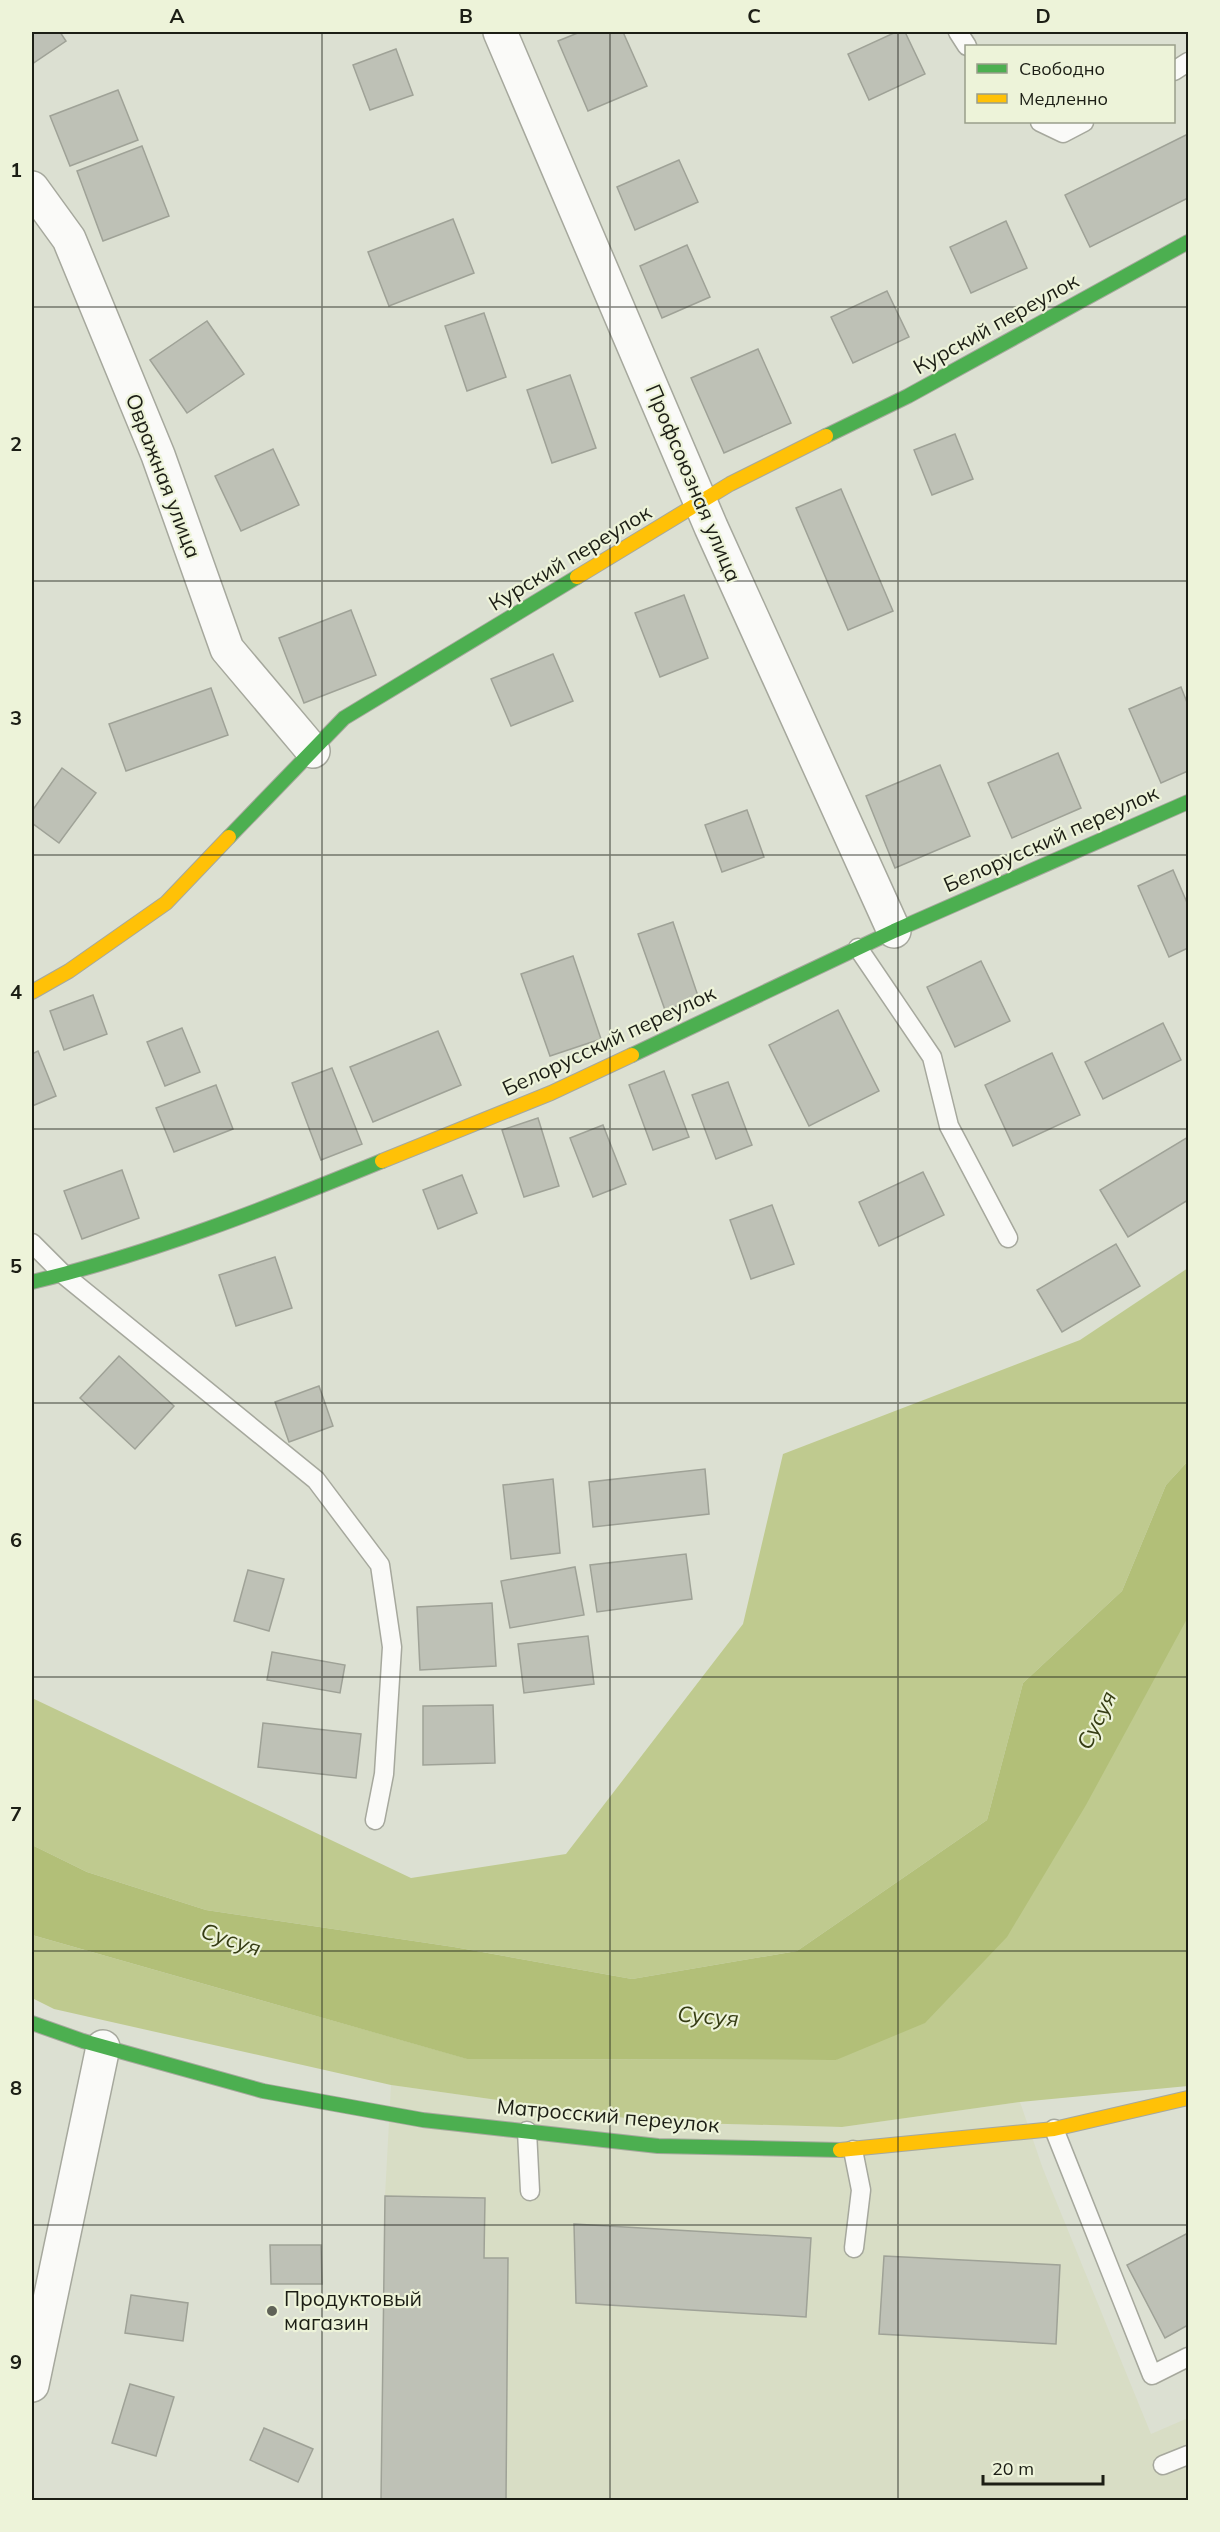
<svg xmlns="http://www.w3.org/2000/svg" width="1220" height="2532" viewBox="0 0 1220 2532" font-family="Mulish,sans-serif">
<rect width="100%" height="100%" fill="#dce0d2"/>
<!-- built -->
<polygon fill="#d8ddc5" points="391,2085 654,2122 842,2127 1020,2102 1043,2169 1151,2434 1188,2418 1188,2500 381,2500 385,2196"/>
<!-- forest -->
<g fill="#bfca8f">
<polygon points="1188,1268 1188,1461 1166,1485 1122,1591 1023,1683 987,1820 797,1951 632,1979 454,1947 206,1910 87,1872 32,1845 32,1698 411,1878 566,1854 743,1624 783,1454 1080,1340"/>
<polygon points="1188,1617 1188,2086 1020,2102 842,2127 654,2122 391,2085 54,2009 32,1998 32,1935 468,2059 836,2060"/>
</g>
<!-- water -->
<polygon fill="#b2bf78" points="1188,1461 1188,1617 1086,1805 1007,1937 925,2023 836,2060 467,2059 32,1935 32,1845 87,1872 206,1910 454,1947 632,1979 797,1951 987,1820 1023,1683 1122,1591 1166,1485"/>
<!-- building -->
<g fill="#bec1b6" stroke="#9fa297" stroke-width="1.5">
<polygon points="32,32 60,32 66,41 32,64"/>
<polygon points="580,32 623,32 647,86 588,111 558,41"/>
<polygon points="896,32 905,32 925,74 869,100 848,54"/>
<polygon points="396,49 413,95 370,110 353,65"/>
<polygon points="118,90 138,140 70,166 50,116"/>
<polygon points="1188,134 1188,198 1090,247 1065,195"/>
<polygon points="142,146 169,216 103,241 77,171"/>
<polygon points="679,160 698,202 635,230 617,187"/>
<polygon points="453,219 474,273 389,306 368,252"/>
<polygon points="1006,221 1027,268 971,293 950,247"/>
<polygon points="687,245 710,297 662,318 640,266"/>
<polygon points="887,291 909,337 853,363 831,317"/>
<polygon points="484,313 506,377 467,391 445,326"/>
<polygon points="207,321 244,374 187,413 150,360"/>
<polygon points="758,349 791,423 724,453 691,378"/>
<polygon points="570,375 596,448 552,463 527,390"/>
<polygon points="955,434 973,479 932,495 914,450"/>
<polygon points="273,449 299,505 241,531 215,476"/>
<polygon points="841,489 893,611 848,630 796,508"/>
<polygon points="684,595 708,658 660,677 635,613"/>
<polygon points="351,610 376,675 304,703 279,638"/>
<polygon points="553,654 573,701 511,726 491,679"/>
<polygon points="1181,687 1188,705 1188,771 1161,783 1129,709"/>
<polygon points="211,688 228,735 126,771 109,724"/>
<polygon points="1058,753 1081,808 1012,838 988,783"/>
<polygon points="940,765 970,836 895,868 866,796"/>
<polygon points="62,768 96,793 59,843 32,823 32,811"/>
<polygon points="747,810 764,857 722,872 705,825"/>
<polygon points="1173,870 1188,905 1188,948 1169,957 1138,886"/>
<polygon points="673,922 699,999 665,1010 638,934"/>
<polygon points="573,956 601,1039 550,1056 521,974"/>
<polygon points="981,961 1010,1021 955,1047 927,987"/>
<polygon points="93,995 107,1034 64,1050 50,1011"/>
<polygon points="838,1010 879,1091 809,1126 769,1045"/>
<polygon points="1163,1023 1181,1060 1103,1099 1085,1062"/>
<polygon points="182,1028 200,1072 165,1086 147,1042"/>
<polygon points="438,1031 461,1085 373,1122 350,1067"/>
<polygon points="38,1051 56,1096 32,1106 32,1054"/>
<polygon points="1052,1053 1080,1115 1013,1146 985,1085"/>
<polygon points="332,1068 362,1144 321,1160 292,1083"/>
<polygon points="664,1071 689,1137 653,1150 629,1085"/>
<polygon points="728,1082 752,1145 716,1159 692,1095"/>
<polygon points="216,1085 233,1129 174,1152 156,1108"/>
<polygon points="538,1118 559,1186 524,1197 502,1130"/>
<polygon points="603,1125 626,1184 593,1197 570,1138"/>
<polygon points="1188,1137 1188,1200 1128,1237 1100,1190"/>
<polygon points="122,1170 139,1218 82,1239 64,1191"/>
<polygon points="923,1172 944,1215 879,1246 859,1202"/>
<polygon points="462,1175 477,1213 438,1229 423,1190"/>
<polygon points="772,1205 794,1264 751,1279 730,1220"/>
<polygon points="1116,1244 1140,1286 1062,1332 1037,1290"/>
<polygon points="275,1257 292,1308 236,1326 219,1275"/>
<polygon points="119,1356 174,1406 135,1449 80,1398"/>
<polygon points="319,1386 333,1426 289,1442 275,1402"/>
<polygon points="705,1469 709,1514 593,1527 589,1482"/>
<polygon points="553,1479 560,1553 511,1559 503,1485"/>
<polygon points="686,1554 692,1599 597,1612 590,1565"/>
<polygon points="575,1567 584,1615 510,1628 501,1581"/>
<polygon points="248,1570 284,1579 269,1631 234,1621"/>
<polygon points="492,1603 496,1666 420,1670 417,1607"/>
<polygon points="588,1636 594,1684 524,1693 518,1644"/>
<polygon points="272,1652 345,1665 340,1693 267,1680"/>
<polygon points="493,1705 495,1763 423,1765 423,1706"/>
<polygon points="263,1723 361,1734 356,1778 258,1767"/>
<polygon points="385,2196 485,2198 484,2258 508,2258 506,2500 381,2500"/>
<polygon points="574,2224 811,2238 806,2317 576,2303"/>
<polygon points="1188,2233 1188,2325 1165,2338 1127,2265"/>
<polygon points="270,2245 321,2245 322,2284 271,2284"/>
<polygon points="884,2256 1060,2265 1056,2344 879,2334"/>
<polygon points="131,2295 188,2303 183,2341 125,2333"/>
<polygon points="130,2384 174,2397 156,2456 112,2443"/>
<polygon points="264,2428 313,2449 298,2482 250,2460"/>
</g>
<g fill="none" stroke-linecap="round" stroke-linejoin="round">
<defs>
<g id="lane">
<polyline points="958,32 967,46"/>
<polyline points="1174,71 1188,62"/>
<polyline points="1040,122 1063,133 1084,122"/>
<polyline points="858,948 932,1057 949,1126 1008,1238"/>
<polyline points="32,1243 63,1274 316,1480 380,1565 392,1647 384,1774 375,1820"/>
<polyline points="1054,2129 1152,2375 1188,2357"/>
<polyline points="527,2131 530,2191"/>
<polyline points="853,2150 861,2190 854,2248"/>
<polyline points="1163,2465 1188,2455"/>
</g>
<g id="street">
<polyline points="500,32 711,527 894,931"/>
<polyline points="32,188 69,239 158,455 227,649 313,751"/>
<polyline points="32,2385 103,2047"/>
</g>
<g id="fast">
<polyline points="826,436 908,396 1188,242"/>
<polyline points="229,837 344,718 577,577"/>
<polyline points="632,1055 894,931 1188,802"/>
<path d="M32,1282C153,1253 267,1208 382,1161"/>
<polyline points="32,2023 83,2041 263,2091 423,2120 658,2146 840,2150"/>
</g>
<g id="slow">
<polyline points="577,577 730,484 826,436"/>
<polyline points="32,992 69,971 166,903 229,837"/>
<polyline points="382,1161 551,1093 632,1055"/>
<polyline points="840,2150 1054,2129 1188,2098"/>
</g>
</defs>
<!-- lane casing -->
<use href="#lane" stroke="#a6a89d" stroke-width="21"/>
<!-- street casing -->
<use href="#street" stroke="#a6a89d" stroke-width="36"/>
<!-- fast casing -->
<use href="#fast" stroke="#a6a89d" stroke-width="16"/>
<!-- slow casing -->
<use href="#slow" stroke="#a6a89d" stroke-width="16"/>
<!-- lane -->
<use href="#lane" stroke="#fafaf8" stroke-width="18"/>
<!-- street -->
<use href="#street" stroke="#fafaf8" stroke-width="33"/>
<!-- fast -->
<use href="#fast" stroke="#4caf50" stroke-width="14"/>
<!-- slow -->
<use href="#slow" stroke="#ffc107" stroke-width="14"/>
</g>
<!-- grid -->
<path fill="none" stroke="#1c1e15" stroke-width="1.5" stroke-opacity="0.55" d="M322,32V2500M610,32V2500M898,32V2500M32,307H1188M32,581H1188M32,855H1188M32,1129H1188M32,1403H1188M32,1677H1188M32,1951H1188M32,2225H1188"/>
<!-- markers -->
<circle fill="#5f6257" stroke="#edf3d9" stroke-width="2" cx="272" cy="2311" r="6"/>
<g text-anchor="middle" stroke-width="4.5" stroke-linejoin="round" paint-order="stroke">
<!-- street labels -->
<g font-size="21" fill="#1c1e15" stroke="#edf3d9">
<text transform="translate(996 324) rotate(-29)" y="7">Курский переулок</text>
<text transform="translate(163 476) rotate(69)" y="7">Овражная улица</text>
<text transform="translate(693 483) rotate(67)" y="7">Профсоюзная улица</text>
<text transform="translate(570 558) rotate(-31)" y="7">Курский переулок</text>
<text transform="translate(1051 839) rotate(-24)" y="7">Белорусский переулок</text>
<text transform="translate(609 1041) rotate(-25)" y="7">Белорусский переулок</text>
<text transform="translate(608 2116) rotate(5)" y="7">Матросский переулок</text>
</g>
<!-- poi labels -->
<g font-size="21" fill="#1c1e15" stroke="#edf3d9" text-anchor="start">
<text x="284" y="2306">Продуктовый<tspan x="284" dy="24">магазин</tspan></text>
</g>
<!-- water labels -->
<g font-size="22" font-style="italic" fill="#353c13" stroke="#edf3d9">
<text transform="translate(1096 1720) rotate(-64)" y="8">Сусуя</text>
<text transform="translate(231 1939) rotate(18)" y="8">Сусуя</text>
<text transform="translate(708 2016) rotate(5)" y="8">Сусуя</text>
</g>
</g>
<!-- border -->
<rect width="1220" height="2532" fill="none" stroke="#edf3d9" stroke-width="66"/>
<!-- legend -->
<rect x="965" y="45" width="210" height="78" fill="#edf3d9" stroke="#999e8b" stroke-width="1.5"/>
<rect x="977" y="64" width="30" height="9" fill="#4caf50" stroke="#999e8b" stroke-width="1.5"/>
<text x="1019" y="75" font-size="18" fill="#1c1e15">Свободно</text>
<rect x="977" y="94" width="30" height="9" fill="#ffc107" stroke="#999e8b" stroke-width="1.5"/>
<text x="1019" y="105" font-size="18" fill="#1c1e15">Медленно</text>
<!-- scale -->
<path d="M983 2475v9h120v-9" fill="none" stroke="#1c1e15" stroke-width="3"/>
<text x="992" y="2475" font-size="18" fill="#1c1e15" stroke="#edf3d9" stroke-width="4.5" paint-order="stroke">20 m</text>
<rect x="33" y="33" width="1154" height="2466" fill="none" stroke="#1c1e15" stroke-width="2"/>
<g font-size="20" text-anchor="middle" font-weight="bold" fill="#1c1e15">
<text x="177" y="23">A</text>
<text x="466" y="23">B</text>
<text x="754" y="23">C</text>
<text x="1043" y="23">D</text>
<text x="16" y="177">1</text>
<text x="16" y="451">2</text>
<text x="16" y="725">3</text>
<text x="16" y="999">4</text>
<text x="16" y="1273">5</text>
<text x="16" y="1547">6</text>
<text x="16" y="1821">7</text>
<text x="16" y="2095">8</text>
<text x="16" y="2369">9</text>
</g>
</svg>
